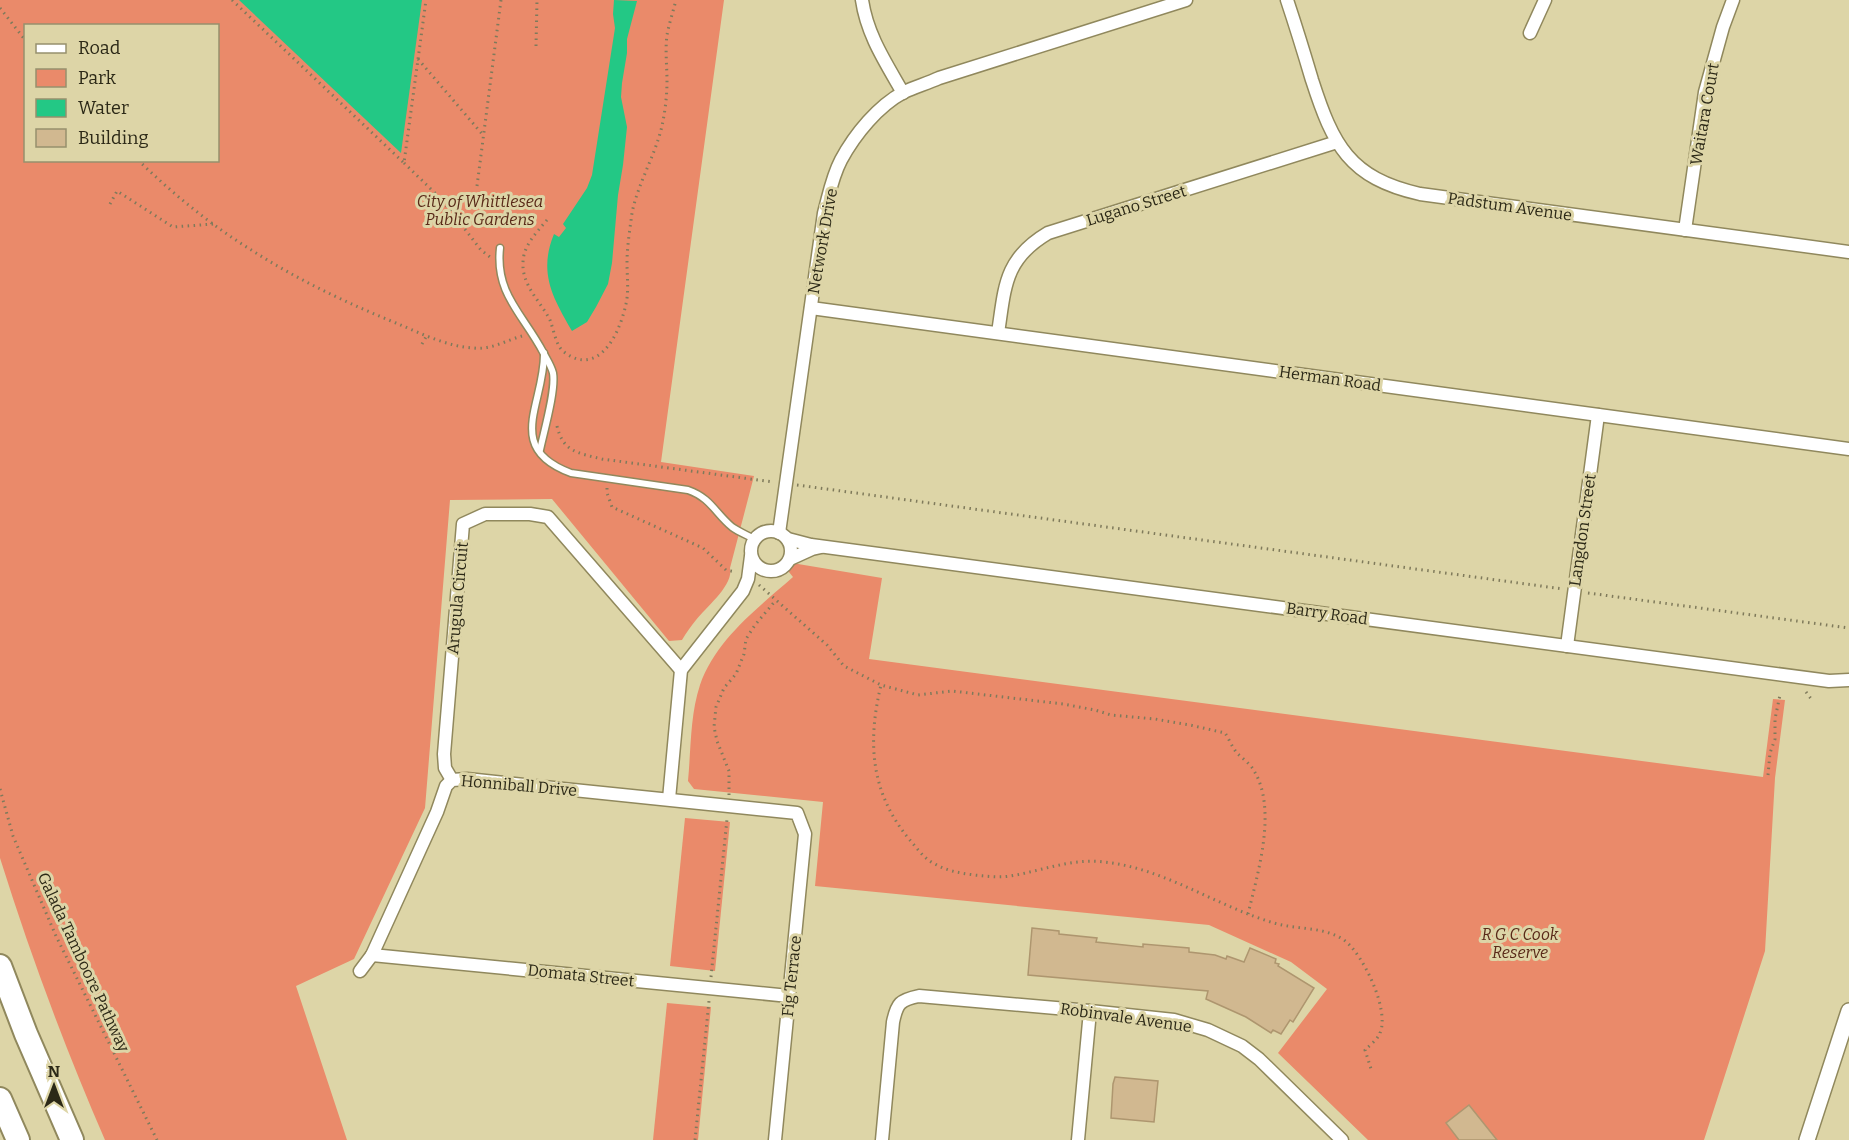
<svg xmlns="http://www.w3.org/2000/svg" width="1849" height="1140" viewBox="0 0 1849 1140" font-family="Bitter,serif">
<rect width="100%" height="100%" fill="#ddd5a7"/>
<!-- green -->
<g fill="#ea8a6a" fill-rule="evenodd">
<path d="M0,0H724L661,462L754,476L730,568C734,585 706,607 696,620C691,626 686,633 682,640L669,641L552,499L450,500L425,808L354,959L296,986L347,1140H105C65,1048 30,954 0,858ZM26,26H218V160H26Z"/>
<path d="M780,561L882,578L869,659L1763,777L1773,699L1785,700L1775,778L1765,951L1704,1140H1368L1278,1053L1327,989L1291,962L1209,925L815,886L823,802L694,789L688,781C691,750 690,715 700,685C716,639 758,608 793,577Z"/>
<polygon points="685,818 730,822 715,971 670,966"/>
<polygon points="667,1003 711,1007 698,1140 653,1140"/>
</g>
<!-- water -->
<g fill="#23c885">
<polygon points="239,0 422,0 401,153"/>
<path d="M614,0L637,1L627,39V53L622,83L621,97L627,127L623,165L618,195L612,263L608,284L596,307L587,322L572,331C553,298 538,273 554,234L559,237L566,228L563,224L587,188L592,175L615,28L613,14Z"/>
</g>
<!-- building -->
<g fill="#d1b890" stroke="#ae966f" stroke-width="1.5">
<polygon points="1032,928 1059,931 1059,934 1097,938 1096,942 1143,947 1143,944 1189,948 1189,952 1215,955 1226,959 1227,956 1244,962 1250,948 1276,959 1275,963 1279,964 1278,966 1314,988 1293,1022 1290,1020 1281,1034 1273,1030 1271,1033 1246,1017 1206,999 1208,991 1028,975"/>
<polygon points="1115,1077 1158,1081 1154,1122 1111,1118 1113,1084"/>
<polygon points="1469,1105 1497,1140 1459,1140 1446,1123"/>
</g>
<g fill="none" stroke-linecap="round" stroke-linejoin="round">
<defs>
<g id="service">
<path d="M500,248C495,294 523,314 543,352C546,358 551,365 553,373C556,390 544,431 540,450"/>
<path d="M544,353C545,403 503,448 571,473L688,490C711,498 715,513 732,527C739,532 747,535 754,539"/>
</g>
<g id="minor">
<path d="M862,0C867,35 886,63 903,93"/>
<path d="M1287,0C1296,27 1304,53 1312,80C1333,145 1349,178 1420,194L1849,252"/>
<polyline points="1530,33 1545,0"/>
<polyline points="1685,230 1705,92 1723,27 1733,0"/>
<polyline points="811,308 1849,449"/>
<path d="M998,333C1005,287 1004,259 1048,233L1337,142"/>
<circle cx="771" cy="551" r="20"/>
<path d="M779,533L824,213C829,195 832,177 841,160C855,134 878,106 904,92C915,87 928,83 939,78L1186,0"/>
<polyline points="788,539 811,545 1829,681 1849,680"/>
<polyline points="790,559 812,549 821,547"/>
<polyline points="1567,646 1598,415"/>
<polyline points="452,780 445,768 444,754 463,524 485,514 530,514 548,517 681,670"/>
<polyline points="669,799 681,670 743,591 748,579 751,556"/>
<polyline points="372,955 789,996"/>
<polyline points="360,971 372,955 437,812 446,786 452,780 467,779 797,813 805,834 775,1140"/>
<path d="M882,1140L893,1022C897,1003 900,1000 919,996L1090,1011L1174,1020L1208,1030L1242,1046L1259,1059L1342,1140"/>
<polyline points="1078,1140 1090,1011"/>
</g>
<polyline id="tertiary" points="1807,1140 1849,1011"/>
<g id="motorway">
<polyline points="0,966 26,1034 72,1140"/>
<polyline points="0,1099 18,1140"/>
</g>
</defs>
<!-- service casing -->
<use href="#service" stroke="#90885d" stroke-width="9"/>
<!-- minor casing -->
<use href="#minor" stroke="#90885d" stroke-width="15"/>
<!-- tertiary casing -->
<use href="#tertiary" stroke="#90885d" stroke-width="18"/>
<!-- motorway casing -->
<use href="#motorway" stroke="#90885d" stroke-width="26"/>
<!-- path -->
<g stroke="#7f7a5b" stroke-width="3" stroke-dasharray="1.5 4.5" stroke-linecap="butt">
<polyline points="232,0 404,163 426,0"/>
<polyline points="0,8 26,41"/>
<polyline points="536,46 537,0"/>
<polyline points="418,59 483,135"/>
<path d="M138,160C173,194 212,226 253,251C298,280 347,303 396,323C420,333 448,347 474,348C491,350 507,340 522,336"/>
<polyline points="404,163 434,192 451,211 481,250 490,257"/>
<polyline points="477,186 501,0"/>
<polyline points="110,204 117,191 173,227 214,224"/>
<path d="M547,220C536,233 523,246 523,263C522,286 541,302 550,320C553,328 555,339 559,346C562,352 571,357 577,359C606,366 621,327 626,304C629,290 627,277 627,263C627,246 630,229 632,213C638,183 655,156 662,126C665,112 667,96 667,81C667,66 665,50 667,35C669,24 673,12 676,0"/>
<polyline points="422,344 427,335"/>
<path d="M557,426C563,452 578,453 602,459L773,482"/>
<polyline points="797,485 1563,589"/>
<polyline points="607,488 607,493 612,507 703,548 726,570 736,572"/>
<polyline points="759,585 827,645 844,666 881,685"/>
<polyline points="1588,593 1849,628"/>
<polyline points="1806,692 1812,700"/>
<polyline points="1768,775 1770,753 1775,739 1775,719 1780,695"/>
<polyline points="0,789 13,836 56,936 157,1140"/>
<polyline points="729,795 729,771 717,741 714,727 716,707 724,688 736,674 744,654 746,639 755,625 776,600"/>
<path d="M1248,914C1258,872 1278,808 1253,769C1249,763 1242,758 1237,753C1232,747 1229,739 1225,733L1190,725L1155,719L1111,715L1095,710L1063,704L952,691L918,695L881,685C867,743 871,793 909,839C917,848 924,859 935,864C947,871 960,873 974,875C986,876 998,878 1010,876C1042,871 1071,858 1104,862C1164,868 1216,906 1274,923C1297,930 1323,926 1344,940C1363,954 1390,1010 1380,1033C1378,1039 1370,1045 1365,1050L1372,1072"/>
<polyline points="711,977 727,819"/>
<polyline points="695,1140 709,1001"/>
</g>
<!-- service -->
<use href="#service" stroke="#fff" stroke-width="6"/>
<!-- minor -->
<use href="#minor" stroke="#fff" stroke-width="12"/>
<!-- tertiary -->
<use href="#tertiary" stroke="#fff" stroke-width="15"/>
<!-- motorway -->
<use href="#motorway" stroke="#fff" stroke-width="22"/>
</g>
<g text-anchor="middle" stroke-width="6" stroke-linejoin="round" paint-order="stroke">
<!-- street labels -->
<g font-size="16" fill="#2c2917" stroke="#ddd5a7">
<text transform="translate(1704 114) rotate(-80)" y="6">Waitara Court</text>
<text transform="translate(1136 205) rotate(-17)" y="6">Lugano Street</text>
<text transform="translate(1510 206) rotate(8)" y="6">Padstum Avenue</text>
<text transform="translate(822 241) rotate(-80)" y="6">Network Drive</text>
<text transform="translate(1330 378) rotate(8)" y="6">Herman Road</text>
<text transform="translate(1582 530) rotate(-82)" y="6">Langdon Street</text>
<text transform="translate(457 598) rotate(-85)" y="6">Arugula Circuit</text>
<text transform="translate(1327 613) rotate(8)" y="6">Barry Road</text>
<text transform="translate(519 785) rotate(5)" y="6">Honniball Drive</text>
<text transform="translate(84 962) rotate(65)" y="6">Galada Tamboore Pathway</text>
<text transform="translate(581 975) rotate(6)" y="6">Domata Street</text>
<text transform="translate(791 976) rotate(-84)" y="6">Fig Terrace</text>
<text transform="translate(1126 1017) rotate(8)" y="6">Robinvale Avenue</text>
</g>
<!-- park labels -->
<g font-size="16" font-style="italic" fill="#592918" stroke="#ddd5a7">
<text x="480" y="207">City of Whittlesea<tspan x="480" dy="18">Public Gardens</tspan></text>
<text x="1520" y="940">R G C Cook<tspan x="1520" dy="18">Reserve</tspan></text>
</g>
</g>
<!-- legend -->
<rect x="24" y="24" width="195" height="138" fill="#ddd5a7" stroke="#96906d" stroke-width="1.5"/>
<rect x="36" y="44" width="30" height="9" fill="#ffffff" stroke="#96906d" stroke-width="1.5"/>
<text x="78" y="54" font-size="18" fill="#2c2917">Road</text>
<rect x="36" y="69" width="30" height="18" fill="#ea8a6a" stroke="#96906d" stroke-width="1.5"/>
<text x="78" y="84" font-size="18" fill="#2c2917">Park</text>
<rect x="36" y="99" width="30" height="18" fill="#23c885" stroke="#96906d" stroke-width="1.5"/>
<text x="78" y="114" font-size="18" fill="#2c2917">Water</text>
<rect x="36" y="129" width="30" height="18" fill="#d1b890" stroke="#96906d" stroke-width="1.5"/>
<text x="78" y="144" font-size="18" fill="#2c2917">Building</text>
<!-- north arrow -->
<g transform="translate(54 1086)" stroke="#ddd5a7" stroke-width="4.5" paint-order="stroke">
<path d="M0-4.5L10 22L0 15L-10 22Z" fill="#2c2917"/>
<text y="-9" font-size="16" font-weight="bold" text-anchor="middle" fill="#2c2917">N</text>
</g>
</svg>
